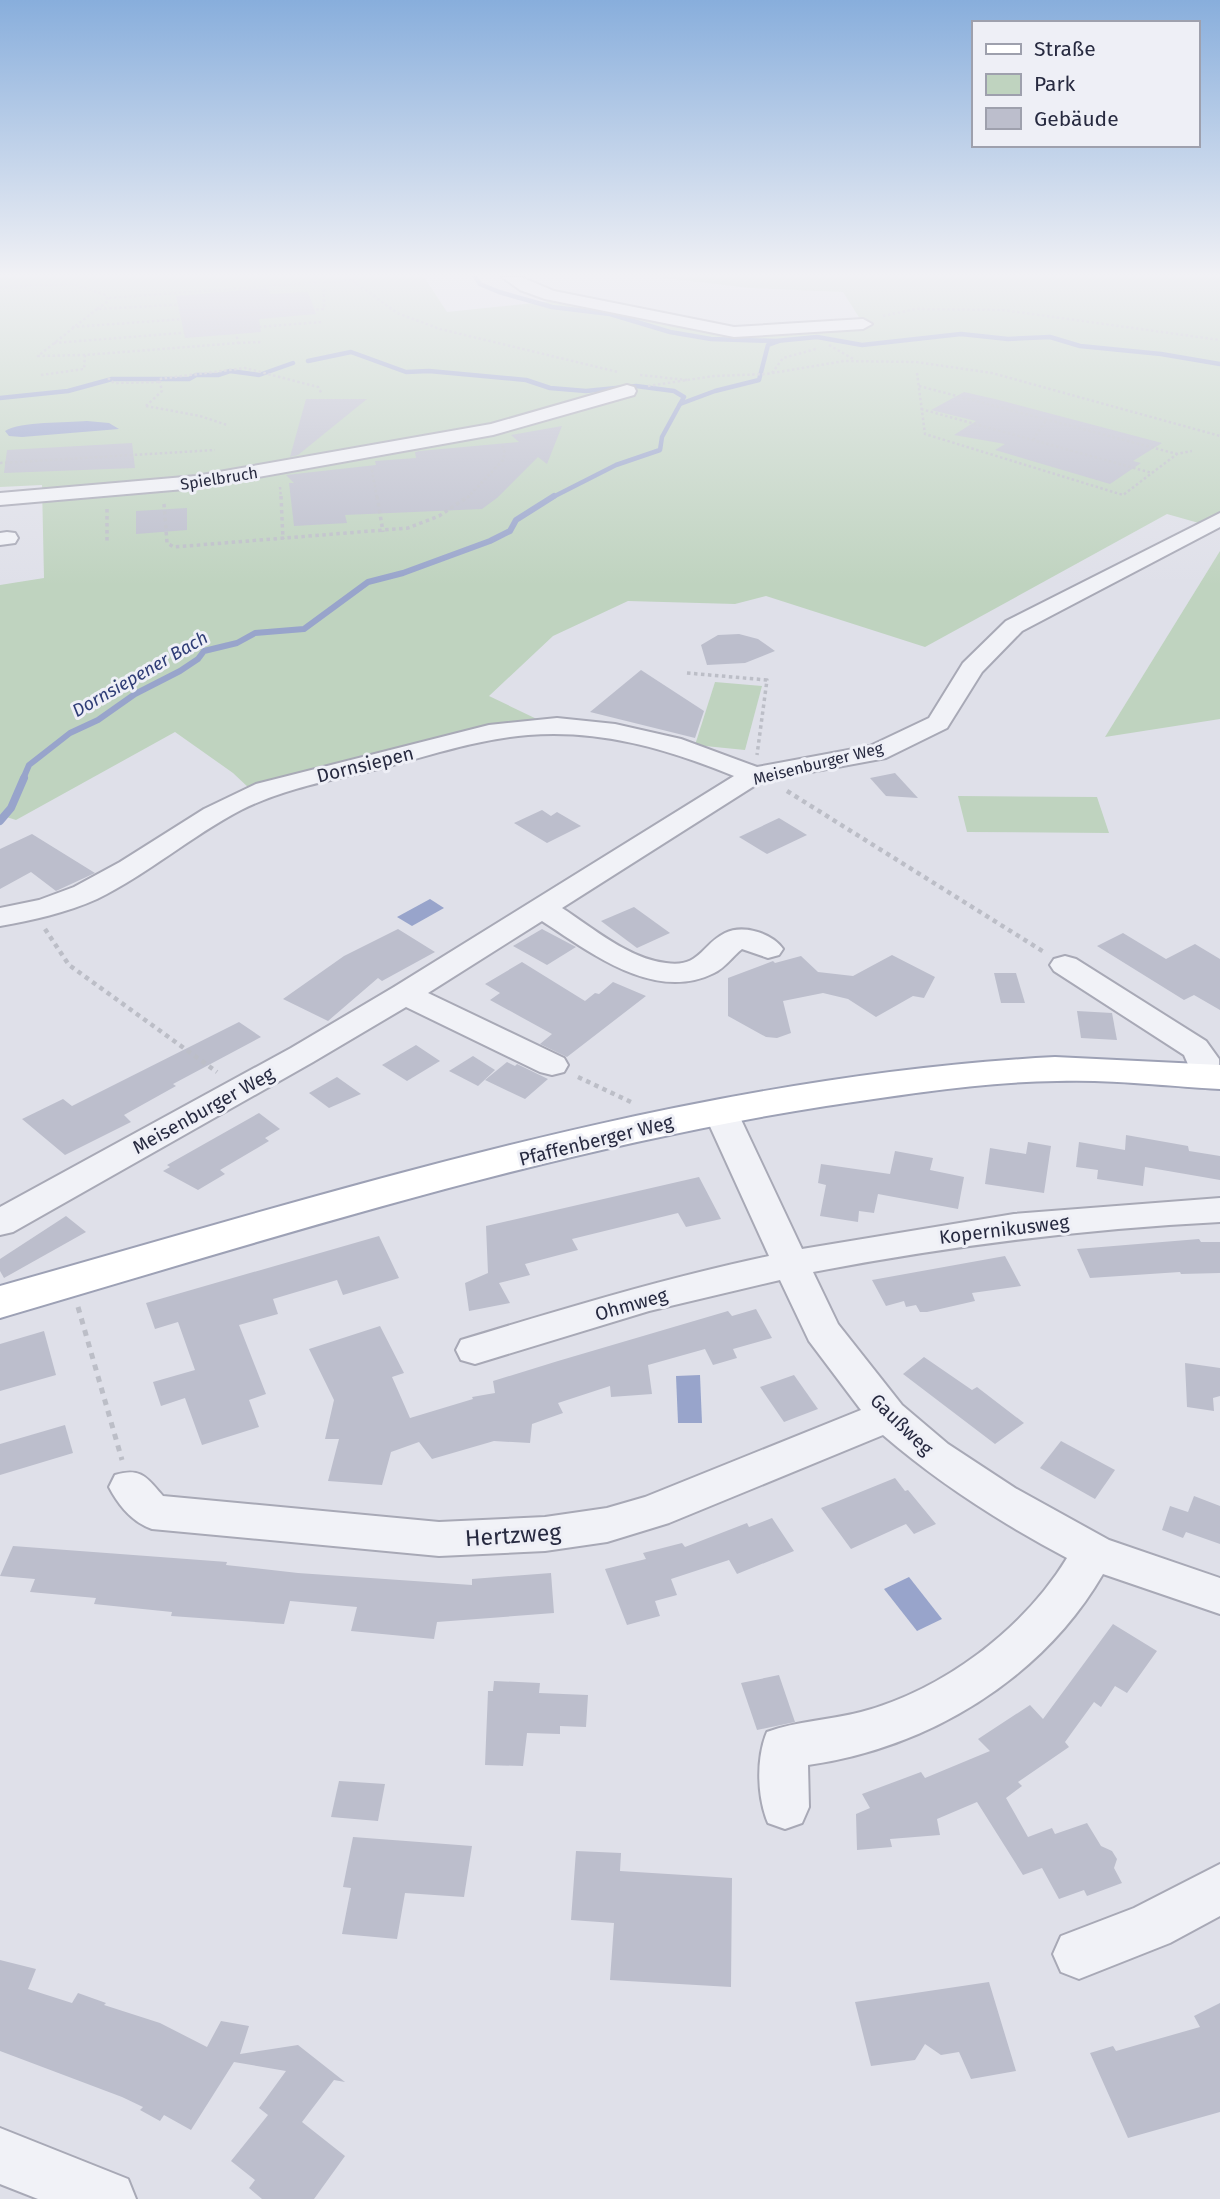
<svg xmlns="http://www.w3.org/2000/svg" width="1220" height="2199" viewBox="0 0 1220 2199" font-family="'Fira Sans',sans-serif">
<rect width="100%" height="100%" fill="#dfe0e9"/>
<!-- green -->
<g fill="#bfd3bf">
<polygon points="0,277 424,277 447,312 563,300 738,334 862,322 843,292 750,288 657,277 1220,277 1220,529 1167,514 925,647 766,596 735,604 628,601 553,636 489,696 543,722 250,789 233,773 175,732 16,820 0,815 0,585 44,578 42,485 0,487"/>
<polygon points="1220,551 1220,719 1105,737"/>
<polygon points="715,682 762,686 745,750 695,745"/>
<polygon points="958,796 1097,797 1109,833 967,832"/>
</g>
<!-- water -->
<g fill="#98a4cb">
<path d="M87,421L109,423L119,429L22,437L9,436L5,431C21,421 66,423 87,421Z"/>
<polygon points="430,899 444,908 412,926 397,917"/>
<polygon points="700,1375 702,1423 678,1423 676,1376"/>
<polygon points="909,1577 942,1619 917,1631 884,1589"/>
</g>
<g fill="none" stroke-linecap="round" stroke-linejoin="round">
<!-- stream-far2 -->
<g stroke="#98a4cb" stroke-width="4.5">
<polyline points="475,277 480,284 499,292 552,307 610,314 670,332 711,339 776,341 817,337 862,345 961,334 1008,339 1050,337 1080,346 1161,354 1220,364"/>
<polyline points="308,361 351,352 406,372 429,371 526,380 550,388 586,391 636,386 674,391 684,397 680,404"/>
<polyline points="0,398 68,391 112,379 189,379 196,375 218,375 230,371 259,375 293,363"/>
<polyline points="551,498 616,465 660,450 662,437 680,404 715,391 759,380 768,345 779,341"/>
</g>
<!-- stream-far1 -->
<polyline stroke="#98a4cb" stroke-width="6" points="23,779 29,765 70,733 98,720 135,694 180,671 198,659 204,651 237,643 255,633 304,629 368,582 403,573 490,541 510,531 516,520 554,496"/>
<!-- stream -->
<polyline stroke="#98a4cb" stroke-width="8" points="0,821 11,808 24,778"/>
</g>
<!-- building -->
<g fill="#bcbecc">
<polygon points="268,288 270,294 308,292 316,314 259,319 261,332 185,338 176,296"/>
<polygon points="964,392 999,400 1162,443 1133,461 1141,463 1110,484 995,450 1005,444 954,435 976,421 931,410"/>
<polygon points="306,399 367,399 298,455 290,457"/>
<polygon points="562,426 547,464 538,457 497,498 482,509 345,515 347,523 294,526 289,483 294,483 286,475 376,465 375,461 416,458 415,452 420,451 519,442 511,435"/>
<polygon points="132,443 135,468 4,473 7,450"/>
<polygon points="187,508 187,530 136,534 136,511"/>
<polygon points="739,634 758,639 775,651 745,663 707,665 701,645 718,635"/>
<polygon points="641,670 704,711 695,738 590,712"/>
<polygon points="895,773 918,798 886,796 870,778"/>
<polygon points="542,810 551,816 557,812 581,826 547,843 514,823"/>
<polygon points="779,818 807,835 767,854 739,837"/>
<polygon points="32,834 95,873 56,891 31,872 0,889 0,849"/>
<polygon points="634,907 670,933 637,948 601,921"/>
<polygon points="398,929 435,952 382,981 378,978 328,1021 283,999 344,956"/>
<polygon points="542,929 576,947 547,965 513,946"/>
<polygon points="1123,933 1166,959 1195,944 1220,959 1220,1010 1194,995 1184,1000 1097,946"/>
<polygon points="892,955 935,977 924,998 913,996 876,1017 848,999 823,993 783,1001 791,1033 777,1038 766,1037 728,1016 728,978 773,961 775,963 801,956 818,972 853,976"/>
<polygon points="522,962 585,1001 595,993 599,994 613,982 646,996 567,1057 540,1044 552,1034 490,1000 500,993 485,984"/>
<polygon points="994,973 1016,973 1025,1003 1001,1003"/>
<polygon points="1077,1011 1112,1013 1117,1040 1081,1038"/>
<polygon points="239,1022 261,1037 173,1084 176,1086 124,1115 131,1122 65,1155 22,1119 63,1099 72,1106"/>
<polygon points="416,1045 440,1061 407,1081 382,1065"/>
<polygon points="473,1056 495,1070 478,1086 449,1071"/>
<polygon points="507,1062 515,1066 517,1064 548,1079 525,1099 485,1080"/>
<polygon points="337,1077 361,1094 329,1108 309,1093"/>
<polygon points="259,1113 280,1129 265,1138 269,1141 220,1170 225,1174 198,1190 163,1171 170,1167 167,1165"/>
<polygon points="1126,1135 1188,1146 1189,1151 1220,1156 1220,1180 1145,1167 1143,1186 1097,1179 1098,1170 1076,1167 1079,1142 1125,1150"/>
<polygon points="1028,1142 1051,1146 1044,1193 985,1184 990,1148 1026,1154"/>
<polygon points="895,1151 933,1158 930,1170 964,1177 958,1209 878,1194 874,1213 859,1211 858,1222 820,1216 826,1185 818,1183 821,1164 890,1174"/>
<polygon points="699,1177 721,1219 686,1227 678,1213 572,1239 578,1250 525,1264 530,1275 499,1283 510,1303 469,1311 465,1283 488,1273 486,1226"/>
<polygon points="66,1216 86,1232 4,1278 0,1271 0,1259"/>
<polygon points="379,1236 399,1278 343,1295 337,1280 273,1299 278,1314 239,1325 266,1394 249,1400 259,1427 202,1445 185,1398 161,1406 153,1382 195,1370 178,1322 155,1329 146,1303"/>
<polygon points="1199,1239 1201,1242 1220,1242 1220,1273 1181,1274 1180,1272 1090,1278 1077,1249"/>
<polygon points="1005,1256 1021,1286 972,1293 975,1301 927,1312 920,1312 916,1305 906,1307 904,1301 886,1306 872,1280"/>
<polygon points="756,1309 772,1338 733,1349 737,1358 713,1365 705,1349 648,1365 652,1394 611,1397 610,1386 558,1403 563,1413 532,1424 530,1443 494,1441 432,1459 419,1442 391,1452 382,1485 328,1481 339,1439 325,1439 334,1400 309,1349 380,1326 404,1373 392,1377 410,1418 473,1399 472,1397 495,1393 493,1381 558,1361 728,1311 732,1316"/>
<polygon points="44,1331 56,1375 0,1391 0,1344"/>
<polygon points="924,1357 972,1390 977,1387 1024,1423 995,1444 903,1374"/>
<polygon points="1185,1363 1220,1368 1220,1396 1213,1398 1214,1411 1187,1407"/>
<polygon points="794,1375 818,1409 784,1422 760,1387"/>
<polygon points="65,1425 73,1453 0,1475 0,1444"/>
<polygon points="1061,1441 1115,1470 1095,1499 1040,1468"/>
<polygon points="895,1478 905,1491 908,1490 936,1524 914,1534 906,1524 851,1549 821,1508"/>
<polygon points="1194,1496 1220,1506 1220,1544 1186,1532 1183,1538 1162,1530 1170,1506 1188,1512"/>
<polygon points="772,1518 794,1551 737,1574 729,1560 671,1579 677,1595 655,1601 660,1616 627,1625 605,1569 646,1559 643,1553 682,1543 685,1547 747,1523 749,1527"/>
<polygon points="13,1546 227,1562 226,1565 298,1573 472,1585 472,1579 551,1573 554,1613 437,1622 434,1639 351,1631 357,1607 290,1601 284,1624 171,1616 172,1612 94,1604 96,1598 30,1592 35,1579 0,1576"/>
<polygon points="1113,1624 1157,1651 1127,1693 1115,1686 1101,1707 1094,1702 1065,1742 1069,1747 1018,1782 1022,1786 1006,1798 1028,1837 1052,1828 1055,1834 1087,1823 1101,1846 1112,1851 1117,1859 1114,1868 1122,1883 1087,1896 1084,1890 1059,1899 1042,1868 1023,1875 977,1802 937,1819 940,1835 890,1839 892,1847 857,1850 856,1814 870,1808 862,1794 921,1772 925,1778 990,1751 978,1739 1030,1705 1043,1719"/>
<polygon points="779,1675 795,1722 757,1730 741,1683"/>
<polygon points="494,1681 540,1683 539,1693 588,1695 586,1727 560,1726 560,1734 527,1733 523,1766 485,1765 488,1691 493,1691"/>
<polygon points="339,1781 385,1784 378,1821 331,1817"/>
<polygon points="353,1837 472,1846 464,1897 405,1893 397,1939 342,1934 351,1888 343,1887"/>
<polygon points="576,1851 621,1853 620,1871 732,1878 731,1987 610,1980 614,1923 571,1920"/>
<polygon points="0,1960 36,1969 28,1989 72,2003 78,1993 106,2003 104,2005 160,2023 207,2047 221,2021 249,2026 240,2054 298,2045 345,2082 334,2080 302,2122 345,2156 314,2199 262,2199 249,2188 255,2180 231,2161 268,2115 259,2108 286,2071 234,2062 191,2130 164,2115 160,2121 140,2110 143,2107 122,2097 0,2051"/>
<polygon points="989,1982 1016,2071 971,2079 959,2052 941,2055 925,2044 915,2060 871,2066 855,2002"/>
<polygon points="1220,2003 1220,2112 1128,2138 1090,2053 1113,2046 1116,2051 1200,2027 1194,2016"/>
</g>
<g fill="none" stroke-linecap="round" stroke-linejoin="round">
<defs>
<g id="minor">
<polygon points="502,277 521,277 554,291 734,327 863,319 872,324 863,329 734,337 545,299 520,290"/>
<polygon points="627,385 634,387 636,391 634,395 493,435 196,488 0,505 0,493 196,476 491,424"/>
<path d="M1220,513V527L1022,631L982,672L947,728L886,758L762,781L562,908C593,928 629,959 666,963C700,968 701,945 725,933C743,924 772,933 783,949L779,955L768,958L742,949C733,956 725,968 714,973C654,1003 590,952 542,921L428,993L564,1058L568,1065L564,1072L552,1075L540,1072L406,1007L313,1062L13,1232L0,1235V1207L291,1048L394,987L734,776C668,749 600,729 528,735C477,739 428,756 378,769C332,780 285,788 241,810C191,836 148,874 97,899C66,913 33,920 0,926V908L39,900L74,887L120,862L204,809L256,784L489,725L557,718L615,724L681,739L757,767L870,746L929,718L963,663L1006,621Z"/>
<polygon points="7,532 15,533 18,538 15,543 0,545 0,533"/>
<polygon points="1065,956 1076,959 1206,1041 1219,1059 1220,1083 1208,1086 1196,1083 1184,1055 1054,971 1050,965 1054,959"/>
<path d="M720,1100L732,1103L737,1111L802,1249L1014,1214L1220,1198V1222C1083,1229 948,1246 813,1272L838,1324L902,1405L948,1444L1015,1488L1109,1540L1220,1578V1614L1103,1574C1042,1679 928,1748 808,1765L809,1807L802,1823L785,1829L768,1823C757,1797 756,1758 767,1732C797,1721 830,1720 861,1712C943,1690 1023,1630 1067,1558C1001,1523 940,1484 883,1435L669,1523L607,1542L545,1551L439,1556L152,1529C132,1522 119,1506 109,1487L115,1475C141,1467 147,1478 163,1496L439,1522L545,1517L607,1508L645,1497L861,1410L809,1341L780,1280L649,1311L475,1364L461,1360L456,1350L461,1340C563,1309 665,1278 769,1256L703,1111L708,1103Z"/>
<polygon points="1220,1864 1220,1916 1170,1943 1079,1979 1061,1972 1053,1954 1061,1936 1134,1908"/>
<polygon points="0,2128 128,2179 136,2199 38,2199 0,2184"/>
</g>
<path id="major" d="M1055,1057L1220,1065V1089C1166,1086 1111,1079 1057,1081C980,1082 902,1095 826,1106C545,1150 273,1238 0,1318V1286C345,1189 694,1076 1055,1057Z"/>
</defs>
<!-- minor casing -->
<use href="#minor" stroke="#a8a9b6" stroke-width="4"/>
<!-- major casing -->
<use href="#major" stroke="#9da1b5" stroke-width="4"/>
<!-- path-far3 -->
<g stroke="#bcbec7" stroke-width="2.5" stroke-dasharray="2.5 2.5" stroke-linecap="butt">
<polyline points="0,287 73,284 106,295 108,301 97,309 287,299 290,311"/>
<polyline points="109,298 352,280 397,313 440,329 618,372"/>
<polyline points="883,316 916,309 1003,310 1220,340"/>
<polyline points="72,327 324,309 324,288"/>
<polyline points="219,330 322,322"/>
<polyline points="54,343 219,330 216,317"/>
<polyline points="238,343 261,342"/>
<polyline points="829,345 855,360"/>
<polyline points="85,355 38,356 97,309"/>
<polyline points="772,373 783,358 816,349"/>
<polyline points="917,373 925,434 1123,495 1177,454 1192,451"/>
<polyline points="41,375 84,369 85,355 238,343 235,328"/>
<polyline points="640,375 687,380"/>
<polyline points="108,378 114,383 160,382"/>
<polyline points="648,386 714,376 767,374 844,361 916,362 992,373 1220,436"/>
<polyline points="919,386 1177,454"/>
<polyline points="146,406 162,391 159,379 245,368 318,387 322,394"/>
<polyline points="146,406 200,416 227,425"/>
<polyline points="921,409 1152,473"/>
<polyline points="1033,440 1046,420"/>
<polyline points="0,463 215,450"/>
<polyline points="372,470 377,498"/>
<polyline points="280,487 281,498"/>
<polyline points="467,498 503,460 505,453 502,445"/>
</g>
<!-- path-far2 -->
<g stroke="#bcbec7" stroke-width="3.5" stroke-dasharray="3.5 3.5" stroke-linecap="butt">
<polyline points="281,496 283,539"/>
<polyline points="377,496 383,532"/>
<polyline points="164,504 167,543 174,547 408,528 439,516 469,496"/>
<polyline points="107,509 107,544"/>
<polyline points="687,673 767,680 757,755"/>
</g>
<!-- path-far1 -->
<g stroke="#bcbec7" stroke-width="4.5" stroke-dasharray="4.5 4.5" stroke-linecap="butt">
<polyline points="787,791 1044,952"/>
<polyline points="45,929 69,965 217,1072"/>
<polyline points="578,1077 633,1103"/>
</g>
<!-- path -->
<polyline stroke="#bcbec7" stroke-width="5" stroke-dasharray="6 6" stroke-linecap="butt" points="78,1307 122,1460"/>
<!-- minor -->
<use href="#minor" fill="#f1f2f7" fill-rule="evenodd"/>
<!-- major -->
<use href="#major" fill="#fff" fill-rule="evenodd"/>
</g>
<!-- sky -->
<linearGradient id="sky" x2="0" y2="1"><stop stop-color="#88aedc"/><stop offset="0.47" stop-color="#f1f1f5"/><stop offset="1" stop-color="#f1f1f5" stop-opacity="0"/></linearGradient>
<rect width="1220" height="585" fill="url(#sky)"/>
<g text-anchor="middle" stroke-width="6" stroke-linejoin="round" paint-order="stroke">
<!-- far-street labels -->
<g font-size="16" fill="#272a40" stroke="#eeeff6">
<text transform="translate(219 478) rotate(-9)" y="6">Spielbruch</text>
<text transform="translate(818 763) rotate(-14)" y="6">Meisenburger Weg</text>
</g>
<!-- far-water labels -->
<g font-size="18" font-style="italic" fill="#2f3d76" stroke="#eeeff6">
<text transform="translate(140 674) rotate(-30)" y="6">Dornsiepener Bach</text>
</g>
<!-- street labels -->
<g font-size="19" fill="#272a40" stroke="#eeeff6">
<text transform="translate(365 764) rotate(-14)" y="7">Dornsiepen</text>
<text transform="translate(203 1110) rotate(-29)" y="7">Meisenburger Weg</text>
<text transform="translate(596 1140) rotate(-14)" y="7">Pfaffenberger Weg</text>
<text transform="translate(1004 1229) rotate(-7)" y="7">Kopernikusweg</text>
<text transform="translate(631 1304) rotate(-16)" y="7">Ohmweg</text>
<text transform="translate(902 1424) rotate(44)" y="7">Gaußweg</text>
</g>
<!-- near-street labels -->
<g font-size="23" fill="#272a40" stroke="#eeeff6">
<text transform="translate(513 1535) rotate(-4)" y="8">Hertzweg</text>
</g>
</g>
<!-- legend -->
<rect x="972" y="21" width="228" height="126" fill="#eeeff6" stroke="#9ea0ad" stroke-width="2"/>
<rect x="986" y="44" width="35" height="10" fill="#ffffff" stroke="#9ea0ad" stroke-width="2"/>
<text x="1034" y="56" font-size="21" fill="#272a40">Straße</text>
<rect x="986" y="74" width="35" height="21" fill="#bfd3bf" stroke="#9ea0ad" stroke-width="2"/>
<text x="1034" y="91" font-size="21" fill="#272a40">Park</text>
<rect x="986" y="108" width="35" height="21" fill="#bcbecc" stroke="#9ea0ad" stroke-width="2"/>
<text x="1034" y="126" font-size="21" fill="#272a40">Gebäude</text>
</svg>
